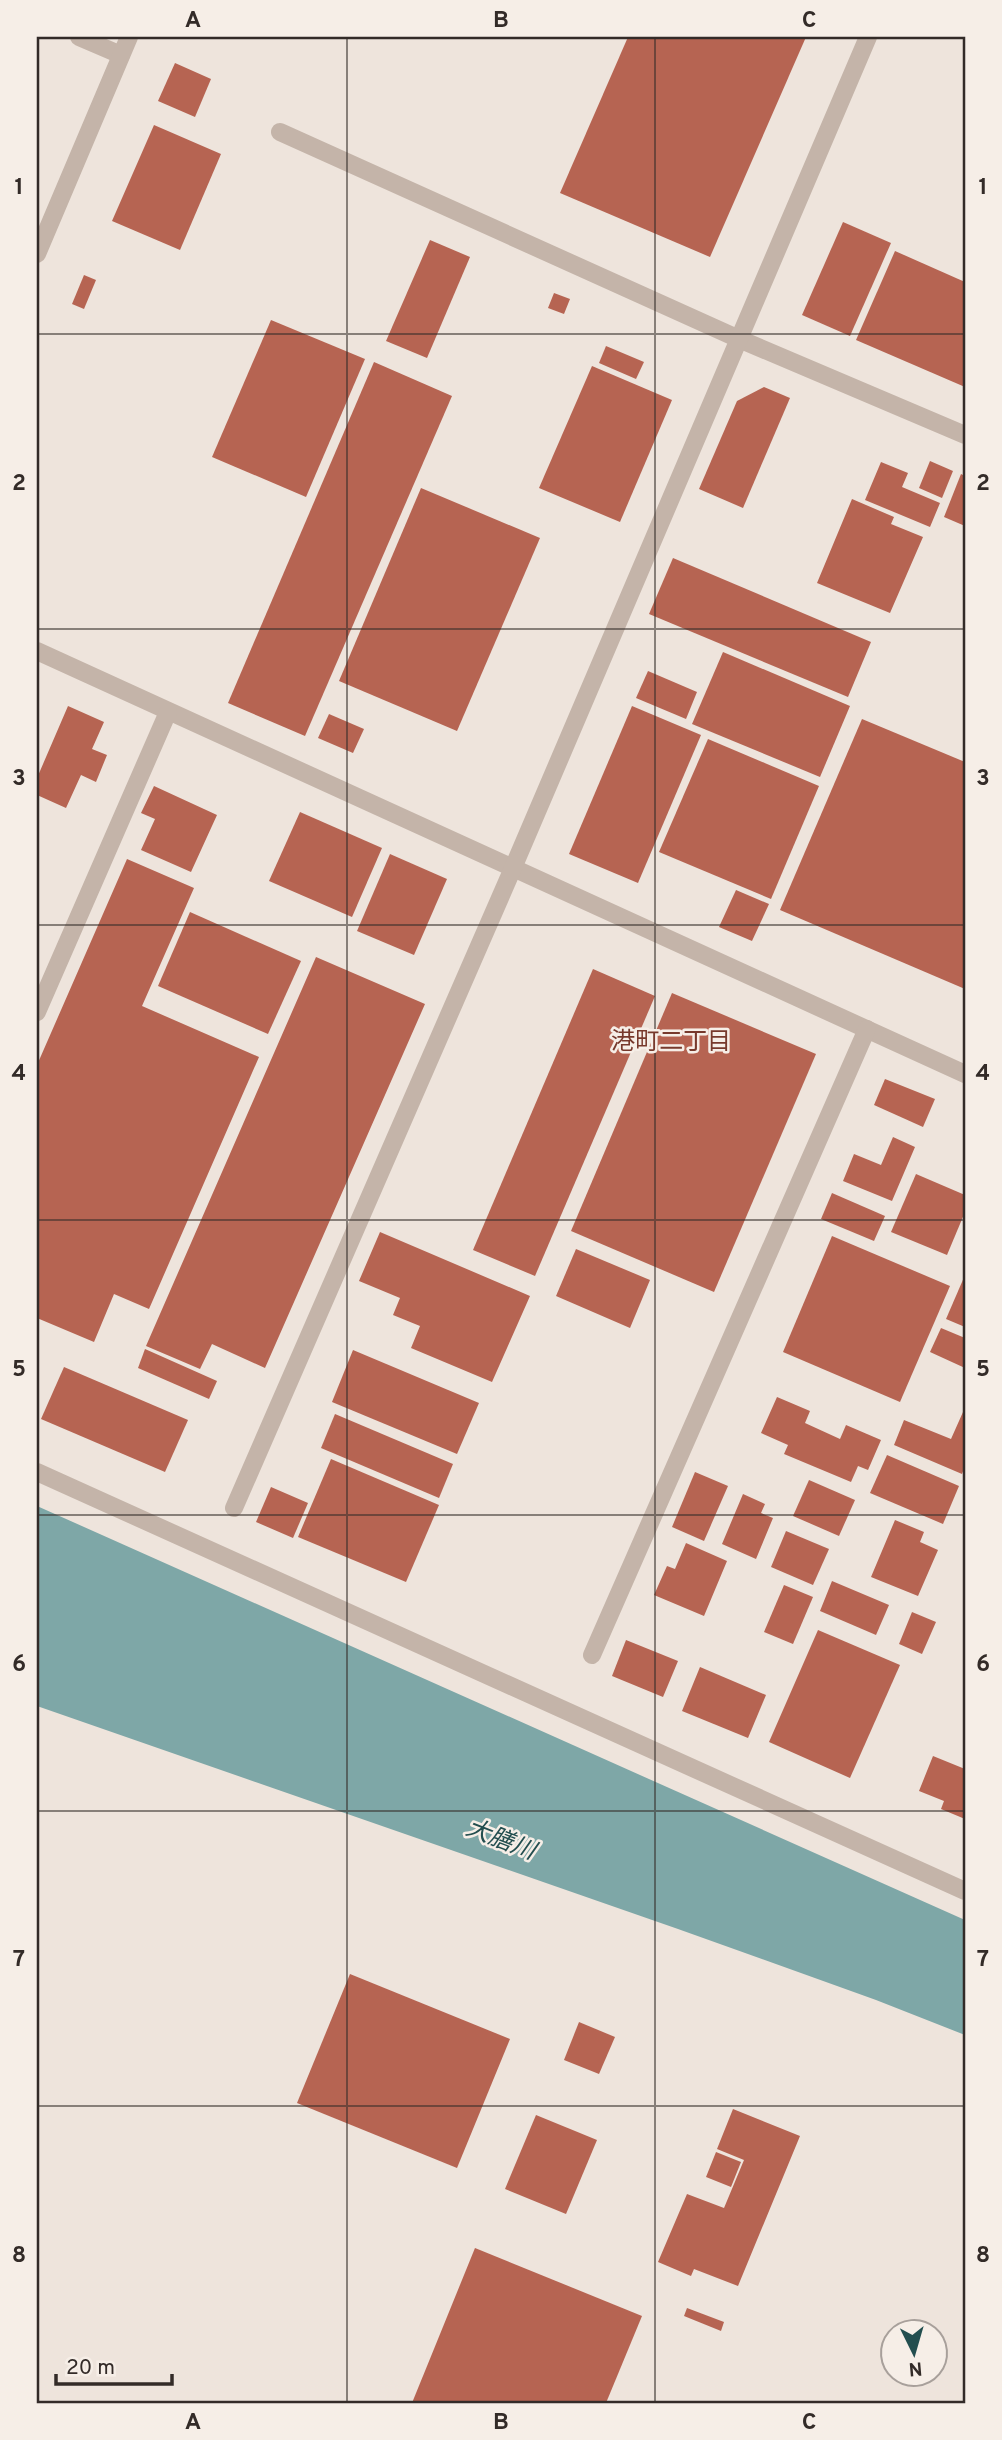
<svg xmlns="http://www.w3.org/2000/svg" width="1002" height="2440" viewBox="0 0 1002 2440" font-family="Overpass,'Noto Sans JP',sans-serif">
<rect width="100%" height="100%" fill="#eee4dc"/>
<!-- water -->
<polygon fill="#7ea7a7" points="37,1506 965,1920 965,2035 876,2000 678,1929 37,1706"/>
<!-- building -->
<g fill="#b66452">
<polygon points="628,37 806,37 710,257 560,193"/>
<polygon points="175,63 211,79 195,117 158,101"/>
<polygon points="154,125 221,154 180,250 112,221"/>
<polygon points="843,222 891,243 850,336 802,315"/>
<polygon points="430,240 470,257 427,358 386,341"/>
<polygon points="895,251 965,282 965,387 856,340"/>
<polygon points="84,275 96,280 84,309 72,304"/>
<polygon points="554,293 570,299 564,314 548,308"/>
<polygon points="271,320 365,359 306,497 212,457"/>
<polygon points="606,346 644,362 636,379 599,363"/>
<polygon points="374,362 452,396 305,736 228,703"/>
<polygon points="592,366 672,400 620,522 539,488"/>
<polygon points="764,387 790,398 743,508 699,489 737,401"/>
<polygon points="930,461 953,471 942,498 919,488"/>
<polygon points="881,462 908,473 902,487 940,503 930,527 865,500"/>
<polygon points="961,474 965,476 965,526 944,517"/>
<polygon points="421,488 540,538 457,731 339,681"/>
<polygon points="852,499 894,517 891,524 923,537 890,613 817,583"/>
<polygon points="673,558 871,642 848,697 649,614"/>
<polygon points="723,652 850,706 820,777 692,724"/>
<polygon points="648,671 697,692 686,719 636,698"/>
<polygon points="68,706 104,722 92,749 107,755 96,782 81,775 66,808 37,795 37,778"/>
<polygon points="632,706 701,735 638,883 569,854"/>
<polygon points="329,714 364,729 353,753 318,738"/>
<polygon points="862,719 965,762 965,989 780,910"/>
<polygon points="708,739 819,786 771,899 659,852"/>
<polygon points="154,786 217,815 191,872 141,850 155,819 141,813"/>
<polygon points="300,812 382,848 352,917 269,881"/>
<polygon points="390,854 447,879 414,955 357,931"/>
<polygon points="127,859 194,888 142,1006 259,1057 149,1309 114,1294 94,1342 37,1318 37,1065"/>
<polygon points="736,890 769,904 752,941 719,927"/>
<polygon points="190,912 301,961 268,1034 158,986"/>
<polygon points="316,957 425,1004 265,1368 212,1344 200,1369 146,1346"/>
<polygon points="593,969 655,996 535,1276 473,1250"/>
<polygon points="672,993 816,1054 714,1292 571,1231"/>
<polygon points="885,1079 935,1099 923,1127 874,1105"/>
<polygon points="893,1137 915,1147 892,1201 843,1181 854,1154 881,1165"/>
<polygon points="916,1174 965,1195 965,1212 947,1255 891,1232"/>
<polygon points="832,1193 885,1216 874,1241 821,1219"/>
<polygon points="380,1232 530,1296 492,1382 411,1348 420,1326 393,1315 400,1298 359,1281"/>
<polygon points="832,1236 950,1286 900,1402 783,1352"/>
<polygon points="576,1249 650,1280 630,1328 556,1296"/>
<polygon points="965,1275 965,1327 946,1319"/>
<polygon points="941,1328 965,1338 965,1368 930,1352"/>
<polygon points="145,1349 217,1381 209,1399 138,1368"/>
<polygon points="353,1350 479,1403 457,1454 332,1402"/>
<polygon points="64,1367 188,1420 165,1472 41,1419"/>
<polygon points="777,1397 810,1411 805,1423 840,1439 846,1425 881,1440 868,1470 858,1466 851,1482 784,1454 788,1445 761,1433"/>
<polygon points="963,1412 965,1413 965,1466 962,1474 894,1445 904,1420 951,1439"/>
<polygon points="335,1414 453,1464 439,1498 321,1448"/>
<polygon points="887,1455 959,1486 943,1524 870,1493"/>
<polygon points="331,1459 439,1505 406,1582 298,1537"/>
<polygon points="695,1472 728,1486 704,1541 672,1527"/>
<polygon points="809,1480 855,1500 839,1536 793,1516"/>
<polygon points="271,1487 308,1503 293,1538 256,1522"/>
<polygon points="743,1494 765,1504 761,1513 773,1518 756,1559 722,1544"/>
<polygon points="895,1520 924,1532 920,1542 938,1550 918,1596 871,1577"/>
<polygon points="786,1531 829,1549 813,1585 771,1567"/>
<polygon points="686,1543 727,1561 704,1616 654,1595 667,1566 675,1569"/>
<polygon points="832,1581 889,1605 876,1635 820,1611"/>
<polygon points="784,1585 813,1597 793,1644 764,1632"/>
<polygon points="912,1612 936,1622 922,1654 899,1644"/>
<polygon points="818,1630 900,1665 850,1778 769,1742"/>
<polygon points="626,1640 678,1661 663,1697 612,1676"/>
<polygon points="700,1667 766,1695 748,1738 682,1711"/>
<polygon points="933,1756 965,1769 965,1819 941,1809 944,1801 919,1791"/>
<polygon points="350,1974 510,2039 457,2168 297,2103"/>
<polygon points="579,2022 615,2037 599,2074 564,2060"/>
<polygon points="733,2109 800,2136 738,2286 694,2269 691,2276 658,2262 687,2194 724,2208 744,2160 717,2149"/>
<polygon points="536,2115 597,2140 566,2214 505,2189"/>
<polygon points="716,2152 741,2162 731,2187 706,2177"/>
<polygon points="475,2248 642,2316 606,2403 412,2403"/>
<polygon points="687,2308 724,2322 721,2331 684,2316"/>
</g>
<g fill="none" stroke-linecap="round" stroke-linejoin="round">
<!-- minor -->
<g stroke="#c4b4a9" stroke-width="18">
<polyline points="79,37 121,55"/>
<polyline points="280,132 739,339 965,435"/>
<polyline points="37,254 129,37"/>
<polyline points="37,651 965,1074"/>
<polyline points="37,1012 168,712"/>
<polyline points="37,1472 965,1891"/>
<polyline points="234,1508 513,868 868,37"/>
<polyline points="592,1655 867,1029"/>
</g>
</g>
<!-- grid -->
<path fill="none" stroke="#332b28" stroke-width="2" stroke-opacity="0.55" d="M347,37V2403M655,37V2403M37,334H965M37,629H965M37,925H965M37,1220H965M37,1515H965M37,1811H965M37,2106H965"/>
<g text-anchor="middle" stroke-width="5" stroke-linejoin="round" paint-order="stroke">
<!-- neighbourhood labels -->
<g font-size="24" fill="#77392c" stroke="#f6eee7">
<text x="671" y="1049">港町二丁目</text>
</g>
<!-- water labels -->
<g font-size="24" font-style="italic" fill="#234e4f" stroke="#f6eee7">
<text transform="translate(501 1839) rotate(21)" y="8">大膳川</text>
</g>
</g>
<!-- border -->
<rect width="1002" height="2440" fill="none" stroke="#f6eee7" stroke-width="77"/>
<!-- north arrow -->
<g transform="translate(914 2353) rotate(175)"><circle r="33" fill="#f6eee7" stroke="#a8a09b" stroke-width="2"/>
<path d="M0-5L12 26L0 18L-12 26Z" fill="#234e4f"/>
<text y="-10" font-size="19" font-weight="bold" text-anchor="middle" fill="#332b28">N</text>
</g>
<!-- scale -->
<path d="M56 2374v10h116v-10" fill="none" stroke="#332b28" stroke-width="3.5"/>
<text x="66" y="2374" font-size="21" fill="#332b28" stroke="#f6eee7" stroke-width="5" paint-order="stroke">20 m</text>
<rect x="38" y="38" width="926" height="2364" fill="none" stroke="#332b28" stroke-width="2.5"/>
<g font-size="23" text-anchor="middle" font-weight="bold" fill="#332b28">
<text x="193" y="27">A</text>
<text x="501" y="27">B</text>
<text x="809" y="27">C</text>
<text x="19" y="194">1</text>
<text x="983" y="194">1</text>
<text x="19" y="490">2</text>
<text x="983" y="490">2</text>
<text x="19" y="785">3</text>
<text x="983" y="785">3</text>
<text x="19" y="1080">4</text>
<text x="983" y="1080">4</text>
<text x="19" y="1376">5</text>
<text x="983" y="1376">5</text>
<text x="19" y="1671">6</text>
<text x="983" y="1671">6</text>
<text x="19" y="1966">7</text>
<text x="983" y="1966">7</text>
<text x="19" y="2262">8</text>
<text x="983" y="2262">8</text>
<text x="193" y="2429">A</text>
<text x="501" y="2429">B</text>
<text x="809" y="2429">C</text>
</g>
</svg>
